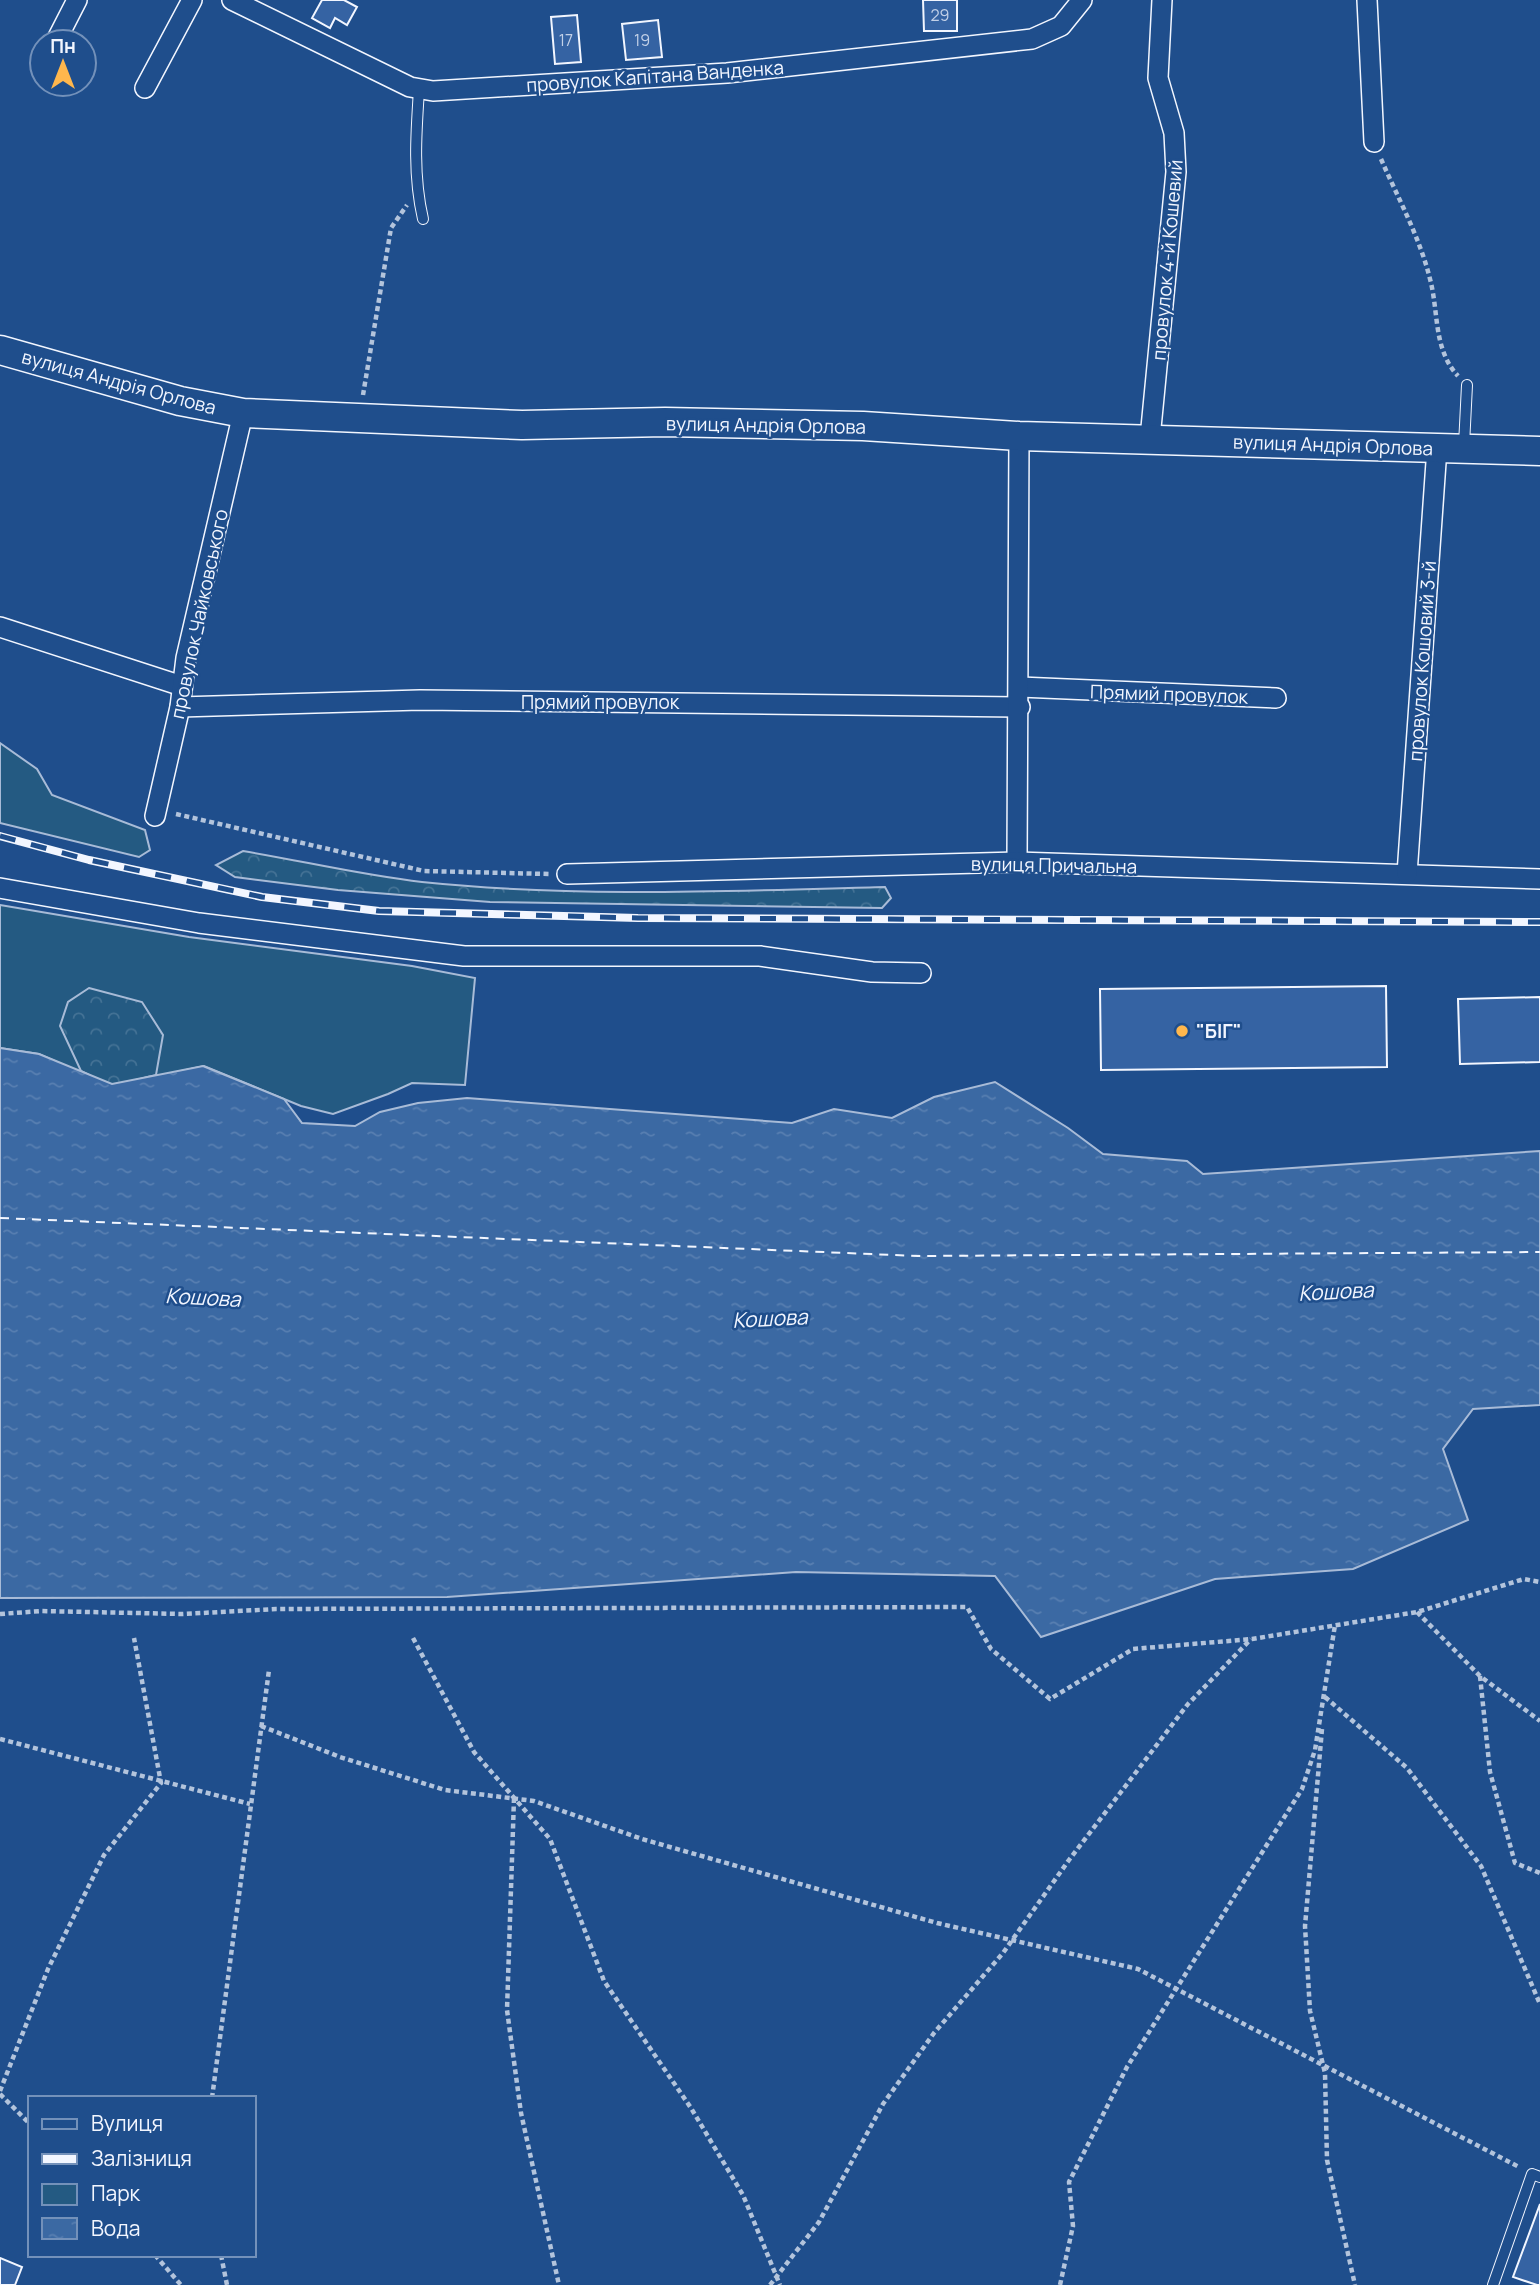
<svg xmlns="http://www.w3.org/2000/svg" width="1540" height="2285" viewBox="0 0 1540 2285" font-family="Manrope,sans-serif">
<defs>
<pattern id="forest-crowns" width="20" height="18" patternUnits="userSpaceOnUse" patternTransform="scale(1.75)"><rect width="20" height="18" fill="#245a82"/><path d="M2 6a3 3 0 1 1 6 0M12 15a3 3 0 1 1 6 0" fill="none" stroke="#447295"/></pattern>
<pattern id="water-ripples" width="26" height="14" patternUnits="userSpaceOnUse" patternTransform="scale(1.75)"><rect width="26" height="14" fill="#3b69a3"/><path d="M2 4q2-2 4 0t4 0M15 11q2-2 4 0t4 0" fill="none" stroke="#587fb1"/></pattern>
</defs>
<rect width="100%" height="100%" fill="#1f4e8c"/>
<!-- green -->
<g fill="#245a82" stroke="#a8bbd7" stroke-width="2">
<polygon points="0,743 37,769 52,795 145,830 150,850 139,857 0,823"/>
<polygon points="0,905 189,937 412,966 475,978 465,1085 412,1083 388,1094 333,1114 301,1106 204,1066 111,1086 39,1054 0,1048"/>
</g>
<!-- forest -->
<g fill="url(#forest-crowns)" stroke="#a8bbd7" stroke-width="2">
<path d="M243,851C303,861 361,875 422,882C576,898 731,891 885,887L891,898L882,908L490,902L338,890L235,877L216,865Z"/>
<polygon points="89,988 142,1002 163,1035 156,1075 111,1086 81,1071 60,1026 68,1002"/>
</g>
<!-- water -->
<polygon fill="url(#water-ripples)" stroke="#a8bbd7" stroke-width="2" points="0,1048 39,1054 112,1084 203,1066 284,1099 302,1123 355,1126 380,1112 418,1103 467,1098 792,1123 834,1109 892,1118 934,1097 995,1082 1068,1128 1103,1154 1187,1161 1203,1174 1540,1151 1540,1405 1473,1409 1443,1449 1468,1520 1353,1569 1215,1579 1041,1637 995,1576 796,1572 447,1597 0,1598"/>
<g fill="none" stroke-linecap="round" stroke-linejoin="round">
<!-- ferry -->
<polyline stroke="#f2f6ff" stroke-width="2" stroke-dasharray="9 7" stroke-linecap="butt" points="0,1218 918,1256 1540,1252"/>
</g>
<!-- building -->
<g fill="#3563a3" stroke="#f2f6ff" stroke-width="2">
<polygon points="322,0 344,0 357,7 347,25 335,18 330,28 312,18"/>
<polygon points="923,0 957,0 957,31 924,31"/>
<polygon points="577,15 581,62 555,64 551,17"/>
<polygon points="658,20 662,57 626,60 622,24"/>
<polygon points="1386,986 1387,1067 1101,1070 1100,989"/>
<polygon points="1540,997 1540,1062 1460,1064 1458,999"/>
<polygon points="1540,2204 1540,2285 1537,2285 1513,2277"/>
<polygon points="0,2258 22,2267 15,2285 0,2285"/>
</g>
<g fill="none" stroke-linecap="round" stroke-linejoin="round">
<defs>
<g id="lane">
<path d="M419,90C416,134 413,176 423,219"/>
<polyline points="1464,445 1467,385"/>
<polyline points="1493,2285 1532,2174 1540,2177"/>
</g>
<g id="street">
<polyline points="232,0 410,87 433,91 727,73 1032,39 1061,26 1082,0"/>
<polyline points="1367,0 1374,142"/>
<polyline points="57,39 77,0"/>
<polyline points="145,88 192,0"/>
<polyline points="1150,438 1176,172 1174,133 1158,78 1162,0"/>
<polyline points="0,627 182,686"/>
<polyline points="1020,687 1276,698"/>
<polyline points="180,707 420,700 1020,707"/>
<polyline points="155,816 180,707 186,658 243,413"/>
<polyline points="1017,862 1019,436"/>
<polyline points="567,874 1017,862 1540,879"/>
<polyline points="1407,874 1437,448"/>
<polyline points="0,888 199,923 464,956 760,956 872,972 921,973"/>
</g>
<polyline id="secondary" points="0,350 180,401 243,413 522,425 665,422 863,426 1019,436 1540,451"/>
</defs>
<!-- lane casing -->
<use href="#lane" stroke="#f2f6ff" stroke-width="12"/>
<!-- street casing -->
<use href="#street" stroke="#f2f6ff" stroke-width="22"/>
<!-- secondary casing -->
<use href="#secondary" stroke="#f2f6ff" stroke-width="31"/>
<!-- path -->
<g stroke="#b3c4dc" stroke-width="4.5" stroke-dasharray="5 3.5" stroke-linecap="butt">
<path d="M1381,159C1398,198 1420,238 1430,279C1439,313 1433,349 1458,376"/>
<polyline points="363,395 391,228 407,205"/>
<polyline points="176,814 424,871 549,874"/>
<polyline points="1417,1612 1480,1676 1540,1721"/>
<polyline points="0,1614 41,1611 183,1614 276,1609 967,1607 991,1649 1050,1699 1133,1649 1252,1639 1417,1612 1524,1579 1540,1582"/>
<polyline points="413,1638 474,1752 550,1839 604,1981 691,2108 743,2195 780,2285"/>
<polyline points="1480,1676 1490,1772 1515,1863 1540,1873"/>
<polyline points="1325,1697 1407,1768 1481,1866 1540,2004"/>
<polyline points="261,1726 340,1757 445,1790 534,1801 642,1839 937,1923 1138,1969 1519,2167"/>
<polyline points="1322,1729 1305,1926 1310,2011 1325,2073 1327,2160 1355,2285"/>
<polyline points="0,1739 250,1804"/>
<polyline points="514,1798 507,2010 521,2113 559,2285"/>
<polyline points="0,2091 48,1969 104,1855 161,1783 134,1638"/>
<polyline points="0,2094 30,2124"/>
<polyline points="212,2098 269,1670"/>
<polyline points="155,2255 181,2285"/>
<polyline points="221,2255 227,2285"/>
<polyline points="770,2285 819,2222 883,2104 934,2033 1003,1953 1069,1860 1188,1704 1251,1639"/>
<polyline points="1060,2285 1073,2226 1069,2182 1127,2067 1302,1789 1315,1750 1335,1625"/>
</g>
<!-- lane -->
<use href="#lane" stroke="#1f4e8c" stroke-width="10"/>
<!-- street -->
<use href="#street" stroke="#1f4e8c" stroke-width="19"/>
<!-- secondary -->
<use href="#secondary" stroke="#1f4e8c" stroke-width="28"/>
<defs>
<polyline id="rail" points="0,836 89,860 262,897 379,911 638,918 1540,922"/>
</defs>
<!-- rail casing -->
<use href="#rail" stroke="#f2f6ff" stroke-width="8"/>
<!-- rail -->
<use href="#rail" stroke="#1f4e8c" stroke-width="5" stroke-dasharray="16" stroke-linecap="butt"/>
</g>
<!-- markers -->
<circle fill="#ffb74d" stroke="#1f4e8c" stroke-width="2.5" cx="1182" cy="1031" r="7"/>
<g text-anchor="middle" stroke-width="5" stroke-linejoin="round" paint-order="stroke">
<!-- number labels -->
<g font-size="16" fill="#c3d1e8">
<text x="940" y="21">29</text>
<text x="566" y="46">17</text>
<text x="642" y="46">19</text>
</g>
<!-- street labels -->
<g font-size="19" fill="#f2f6ff" stroke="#1f4e8c">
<text transform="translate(655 76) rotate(-4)" y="7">провулок Капітана Ванденка</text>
<text transform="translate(1167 260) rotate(-85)" y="7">провулок 4-й Кошевий</text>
<text transform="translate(119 382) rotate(15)" y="7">вулиця Андрія Орлова</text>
<text transform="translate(766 425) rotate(1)" y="7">вулиця Андрія Орлова</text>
<text transform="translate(1333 445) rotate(2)" y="7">вулиця Андрія Орлова</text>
<text transform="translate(199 614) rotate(-78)" y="7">провулок Чайковського</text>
<text transform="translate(1422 661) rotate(-86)" y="7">провулок Кошовий 3-й</text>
<text transform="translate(1169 694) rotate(2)" y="7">Прямий провулок</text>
<text x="600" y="709">Прямий провулок</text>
<text transform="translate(1054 865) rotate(1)" y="7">вулиця Причальна</text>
</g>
<!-- poi labels -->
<g font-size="19" font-weight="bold" fill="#f2f6ff" stroke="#1f4e8c" text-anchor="start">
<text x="1196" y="1038">"БІГ"</text>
</g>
<!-- water labels -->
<g font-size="21" font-style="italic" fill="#f2f6ff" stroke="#1f4e8c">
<text transform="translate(1336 1292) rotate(-3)" y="7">Кошова</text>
<text transform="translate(203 1298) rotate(3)" y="7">Кошова</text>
<text transform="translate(770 1319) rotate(-3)" y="7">Кошова</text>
</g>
</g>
<!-- legend -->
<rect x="28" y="2096" width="228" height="161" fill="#1f4e8c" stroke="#7391ba" stroke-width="2"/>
<rect x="42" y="2119" width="35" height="10" fill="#1f4e8c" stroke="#7391ba" stroke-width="2"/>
<text x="91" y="2131" font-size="21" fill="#f2f6ff">Вулиця</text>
<rect x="42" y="2154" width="35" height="10" fill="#f2f6ff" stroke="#7391ba" stroke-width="2"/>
<text x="91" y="2166" font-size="21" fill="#f2f6ff">Залізниця</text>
<rect x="42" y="2184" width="35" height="21" fill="#245a82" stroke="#7391ba" stroke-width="2"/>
<text x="91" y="2201" font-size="21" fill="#f2f6ff">Парк</text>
<rect x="42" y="2218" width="35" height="21" fill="url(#water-ripples)" stroke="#7391ba" stroke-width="2"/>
<text x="91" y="2236" font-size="21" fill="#f2f6ff">Вода</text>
<!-- north arrow -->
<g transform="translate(63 63)"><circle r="33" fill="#1f4e8c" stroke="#7391ba" stroke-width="2"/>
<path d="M0-5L12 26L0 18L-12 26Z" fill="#ffb74d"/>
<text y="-10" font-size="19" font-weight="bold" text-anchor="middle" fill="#f2f6ff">Пн</text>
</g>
</svg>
